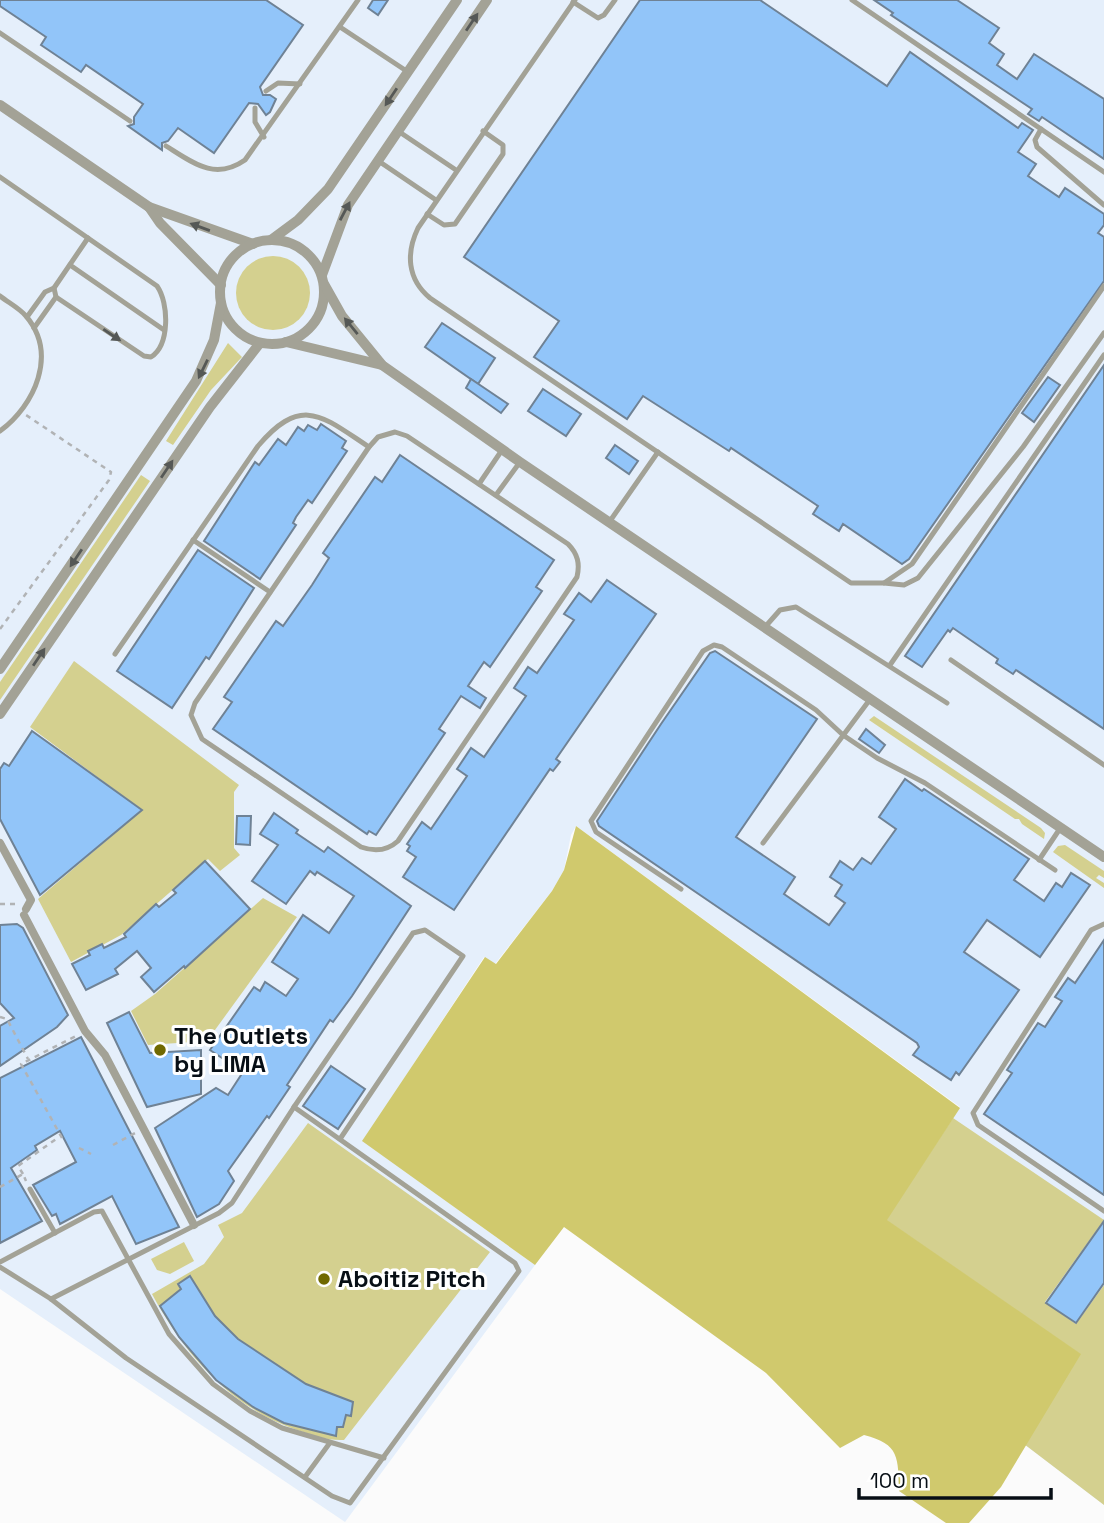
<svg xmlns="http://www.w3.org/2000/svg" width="1104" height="1523" viewBox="0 0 1104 1523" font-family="'Space Grotesk',sans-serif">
<rect width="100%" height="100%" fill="#fbfbfb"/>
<!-- built -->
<polygon fill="#e5effb" points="0,0 1104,0 1104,1505 1024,1444 1080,1354 886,1220 960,1107 576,826 571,835 564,870 552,891 495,964 484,957 363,1141 535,1265 345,1522 0,1289"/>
<!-- green -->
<g fill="#d4d08f">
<circle cx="273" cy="293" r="37"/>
<polygon points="228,343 242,357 211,390 173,445 166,441"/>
<polygon points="141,475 150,481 0,700 0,682"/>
<polygon points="74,661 239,785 234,792 234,848 240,855 220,871 208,859 121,935 71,962 38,899 142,810 30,727"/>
<polygon points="874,716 1041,828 1045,833 1044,839 1022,824 1019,819 1015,819 869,720"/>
<polygon points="1065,845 1104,871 1104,878 1099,875 1096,878 1104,883 1104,888 1053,852 1058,846"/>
<polygon points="263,898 297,917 207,1041 148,1045 131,1011 155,994"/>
<polygon points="953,1118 1104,1220 1045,1302 1076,1324 1104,1285 1104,1505 1024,1444 1080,1354 886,1220"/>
<path d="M308,1123L490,1252L344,1440C328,1441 313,1435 297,1430C230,1407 184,1354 152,1294L204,1264L224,1237L218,1225L242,1213Z"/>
<polygon points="184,1242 194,1261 170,1274 157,1270 151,1259"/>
</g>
<!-- forest -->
<path fill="#d0c96d" d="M576,826L960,1108L887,1220L1081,1354L1001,1487L969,1523H946L899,1491C898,1458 900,1444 864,1435L840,1448L766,1373L564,1227L535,1265L362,1141L485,957L496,964L552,891L564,870Z"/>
<!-- building -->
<g fill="#92c5f9" stroke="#6f8295" stroke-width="2">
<polygon points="0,0 266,0 303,25 260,87 263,95 270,95 276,99 270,112 266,115 258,104 249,103 214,153 178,128 168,141 162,143 162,150 128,126 134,124 134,117 143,104 86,65 81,72 41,45 46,37 0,6"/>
<polygon points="373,0 388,0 378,15 368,8"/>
<polygon points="640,0 760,0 887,86 910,52 1018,128 1022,123 1033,130 1018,152 1036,164 1028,176 1059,197 1065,188 1104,214 1104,225 1098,233 1104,237 1104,281 909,559 902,564 843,524 839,531 813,514 818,506 731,448 729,451 643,396 627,419 534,357 559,321 464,257"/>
<polygon points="874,0 957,0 999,28 989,43 1004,54 997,65 1017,79 1034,54 1104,99 1104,159 1042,117 1039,121 1028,114 1032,109 891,15 893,13"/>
<polygon points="442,323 495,358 478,384 425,347"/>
<polygon points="1104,365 1104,729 1016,670 1013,674 996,663 998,659 953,628 950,632 948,630 922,667 905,656"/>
<polygon points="1048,377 1060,385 1034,422 1022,413"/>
<polygon points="471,379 508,404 501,413 466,388"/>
<polygon points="543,389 581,414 566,436 528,411"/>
<polygon points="321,424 346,441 342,448 347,451 312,503 308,500 296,517 293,523 296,525 260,579 204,541 255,462 259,465 278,439 286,445 298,427 304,431 308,425 317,430"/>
<polygon points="615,445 638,461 629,474 606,458"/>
<polygon points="400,455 554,560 536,587 542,591 490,667 484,662 468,686 486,698 480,708 461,696 439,729 445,733 376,835 369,831 367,834 213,729 232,702 224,697 276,621 283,626 312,585 329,558 323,553 375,477 382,482"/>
<polygon points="198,550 254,588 209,659 206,657 172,708 117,671"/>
<polygon points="607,580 656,614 556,759 560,762 553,771 550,769 454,910 403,877 416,857 407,851 410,846 407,844 422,822 431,829 467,776 457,769 471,748 484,757 526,696 514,688 528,667 537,673 574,620 564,614 579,593 591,602"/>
<polygon points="715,651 817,719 736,837 795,877 784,894 829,925 845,903 835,896 842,885 830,877 840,861 853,870 862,858 871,864 896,829 879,817 905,779 922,791 924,789 1029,859 1014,880 1044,901 1056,883 1062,887 1071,873 1090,885 1040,957 987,920 964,952 1019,990 959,1075 956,1072 951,1080 913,1055 919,1047 917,1043 599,826 597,821 661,724 710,653"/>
<polygon points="866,729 885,745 879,753 859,739"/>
<polygon points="32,731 142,810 40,895 0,819 0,769 4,763 9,766"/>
<polygon points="274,813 298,830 296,833 324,852 328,847 411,906 352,996 333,1022 330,1020 287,1085 290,1087 269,1118 267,1116 228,1171 234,1181 219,1204 197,1217 155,1128 216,1088 228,1095 243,1072 210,1050 254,987 260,991 265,982 286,996 298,979 272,962 303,915 329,933 354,896 317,872 315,875 310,871 286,904 252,881 278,845 260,834"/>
<polygon points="237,816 251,816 250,845 236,844"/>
<polygon points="205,861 250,909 185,968 184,966 154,992 141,977 151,968 137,951 115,969 118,974 86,990 72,964 90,955 88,951 102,944 104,948 126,937 124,934 156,904 159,907 176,893 173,890"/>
<polygon points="17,924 23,928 68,1015 57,1027 0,1066 0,1026 14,1018 0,1003 0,925"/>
<polygon points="1104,940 1104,1195 984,1114 1012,1073 1007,1070 1038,1023 1045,1027 1062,1001 1055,997 1068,978 1075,983"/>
<polygon points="129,1012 150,1053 201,1050 201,1094 147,1107 107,1023"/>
<polygon points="81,1037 179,1227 136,1244 112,1196 60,1224 56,1214 52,1216 33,1185 76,1162 60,1131 35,1146 37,1150 11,1168 42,1221 0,1243 0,1078"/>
<polygon points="331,1066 365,1089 338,1129 303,1106"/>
<polygon points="1104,1221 1104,1283 1076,1323 1046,1303"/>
<polygon points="190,1276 215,1316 238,1339 306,1384 353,1402 351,1416 346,1415 343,1427 337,1427 336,1436 284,1423 253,1407 216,1380 179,1337 160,1306 181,1289 178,1284"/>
</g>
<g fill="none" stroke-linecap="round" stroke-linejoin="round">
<!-- path -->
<g stroke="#b1b3b5" stroke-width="2.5" stroke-dasharray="5 5" stroke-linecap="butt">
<polyline points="0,629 109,480 111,472 26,415"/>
<polyline points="0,904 18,904"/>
<polyline points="0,1017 7,1019 28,1059"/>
<polyline points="62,1138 21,1064 76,1036"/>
<polyline points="113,1145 135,1133"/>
<polyline points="79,1148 91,1154"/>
<polyline points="23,1174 18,1166 59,1137"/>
<polyline points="0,1187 23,1174 26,1181"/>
</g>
<!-- service -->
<g stroke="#a3a296" stroke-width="5">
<path d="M575,0L418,228C406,253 407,279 430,298L851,583H884L912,564L1104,286"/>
<polyline points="852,0 1104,172"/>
<polyline points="573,2 598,18 604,15 615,0"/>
<polyline points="340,27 408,72"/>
<polyline points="0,33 130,121"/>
<polyline points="266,91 278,83 300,84"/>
<polyline points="255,108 255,122 264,137"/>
<polyline points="1041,129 1035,140 1037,147 1104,205"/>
<polyline points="398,131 456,170"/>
<path d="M166,146C193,163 215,181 245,160L358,0"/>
<polyline points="377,160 436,200"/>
<path d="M0,177L157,286C169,303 170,345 151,357L144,356L56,297"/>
<polyline points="427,214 444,225 455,224 503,154 503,145 483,131"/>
<polyline points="70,265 164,330"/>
<polyline points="54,288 88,238"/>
<path d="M0,296C9,303 19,308 26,316C58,354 35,405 0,431"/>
<polyline points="27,317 45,292 54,288 56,297 34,328"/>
<path d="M395,432L407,436L568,544C578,554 580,564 577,577L398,841C387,851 375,852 361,847L202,739L191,715L195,703L369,447L378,437Z"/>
<polyline points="479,484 502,450"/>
<polyline points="496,495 520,462"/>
<polyline points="610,521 658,452"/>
<polyline points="193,540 270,592"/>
<polyline points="884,583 904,585 918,578 1023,447 1104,333"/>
<polyline points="765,627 780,610 796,607 947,703"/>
<path d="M115,654L258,446C302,394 323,417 369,447"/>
<polyline points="951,660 1104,765"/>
<polyline points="890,665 1104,355"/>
<polyline points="763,843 871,698"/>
<polyline points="1039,860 1061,827"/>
<polyline points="681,889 596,832 591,821 703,651 714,645 722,647 816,710 843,735 877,758 925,783 1055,870"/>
<polyline points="1104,924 1091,930 973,1113 978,1125 1104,1211"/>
<polyline points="30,1189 55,1233"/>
<polyline points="0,1262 94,1212 102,1211 169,1334 213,1384 250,1411 282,1428 384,1458"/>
<polyline points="0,1267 51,1299 126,1358 332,1496 350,1503 519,1271 515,1263 294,1107"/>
<polyline points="51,1299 219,1213 232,1203 294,1107 413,933 425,930 463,956 340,1139"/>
<polyline points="305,1477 329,1444"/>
</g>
<!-- pedestrian -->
<g stroke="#a3a296" stroke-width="8">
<polyline points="0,843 31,900 26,909"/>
<polyline points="24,915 85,1031 105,1055 194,1225"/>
</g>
<!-- minor -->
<g stroke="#a3a296" stroke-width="10">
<polyline points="0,105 149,207 253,244"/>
<polyline points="149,207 160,223 221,285"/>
<polyline points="271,240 298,220 328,189 457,0"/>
<circle cx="272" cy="292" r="52"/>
<polyline points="322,275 348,205 487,0"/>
<polyline points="324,284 342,316 382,365 520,462 1104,857"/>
<polyline points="286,342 382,365"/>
<polyline points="0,669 196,381 214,340 221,303"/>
<polyline points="0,714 210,407 260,343"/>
</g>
</g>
<!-- one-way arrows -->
<defs><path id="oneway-solid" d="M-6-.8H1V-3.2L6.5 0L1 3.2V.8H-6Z" transform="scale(1.75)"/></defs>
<g fill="#555856">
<use href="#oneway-solid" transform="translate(472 22) rotate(-56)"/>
<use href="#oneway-solid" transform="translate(391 97) rotate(124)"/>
<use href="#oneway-solid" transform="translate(345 211) rotate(-62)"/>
<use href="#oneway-solid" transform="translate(200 227) rotate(-160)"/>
<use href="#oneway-solid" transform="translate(351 326) rotate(-129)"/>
<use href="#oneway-solid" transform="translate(112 335) rotate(34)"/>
<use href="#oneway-solid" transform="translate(203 369) rotate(116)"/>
<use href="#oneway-solid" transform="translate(167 469) rotate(-56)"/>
<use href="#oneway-solid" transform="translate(76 558) rotate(124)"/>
<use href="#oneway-solid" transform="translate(39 657) rotate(-56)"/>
</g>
<!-- markers -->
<g fill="#706901" stroke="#fff" stroke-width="2.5">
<circle cx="160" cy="1050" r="7"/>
<circle cx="324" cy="1279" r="7"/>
</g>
<g text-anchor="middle" stroke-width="6" stroke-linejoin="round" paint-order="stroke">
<!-- poi labels -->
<g font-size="24" font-weight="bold" fill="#070e15" stroke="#fff" text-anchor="start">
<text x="174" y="1044">The Outlets<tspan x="174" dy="28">by LIMA</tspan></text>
<text x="338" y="1287">Aboitiz Pitch</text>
</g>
</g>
<!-- scale -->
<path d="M859 1488v10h192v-10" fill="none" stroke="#070e15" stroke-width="3.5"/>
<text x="870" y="1488" font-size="21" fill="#070e15" stroke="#ffffff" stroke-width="5" paint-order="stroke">100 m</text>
</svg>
